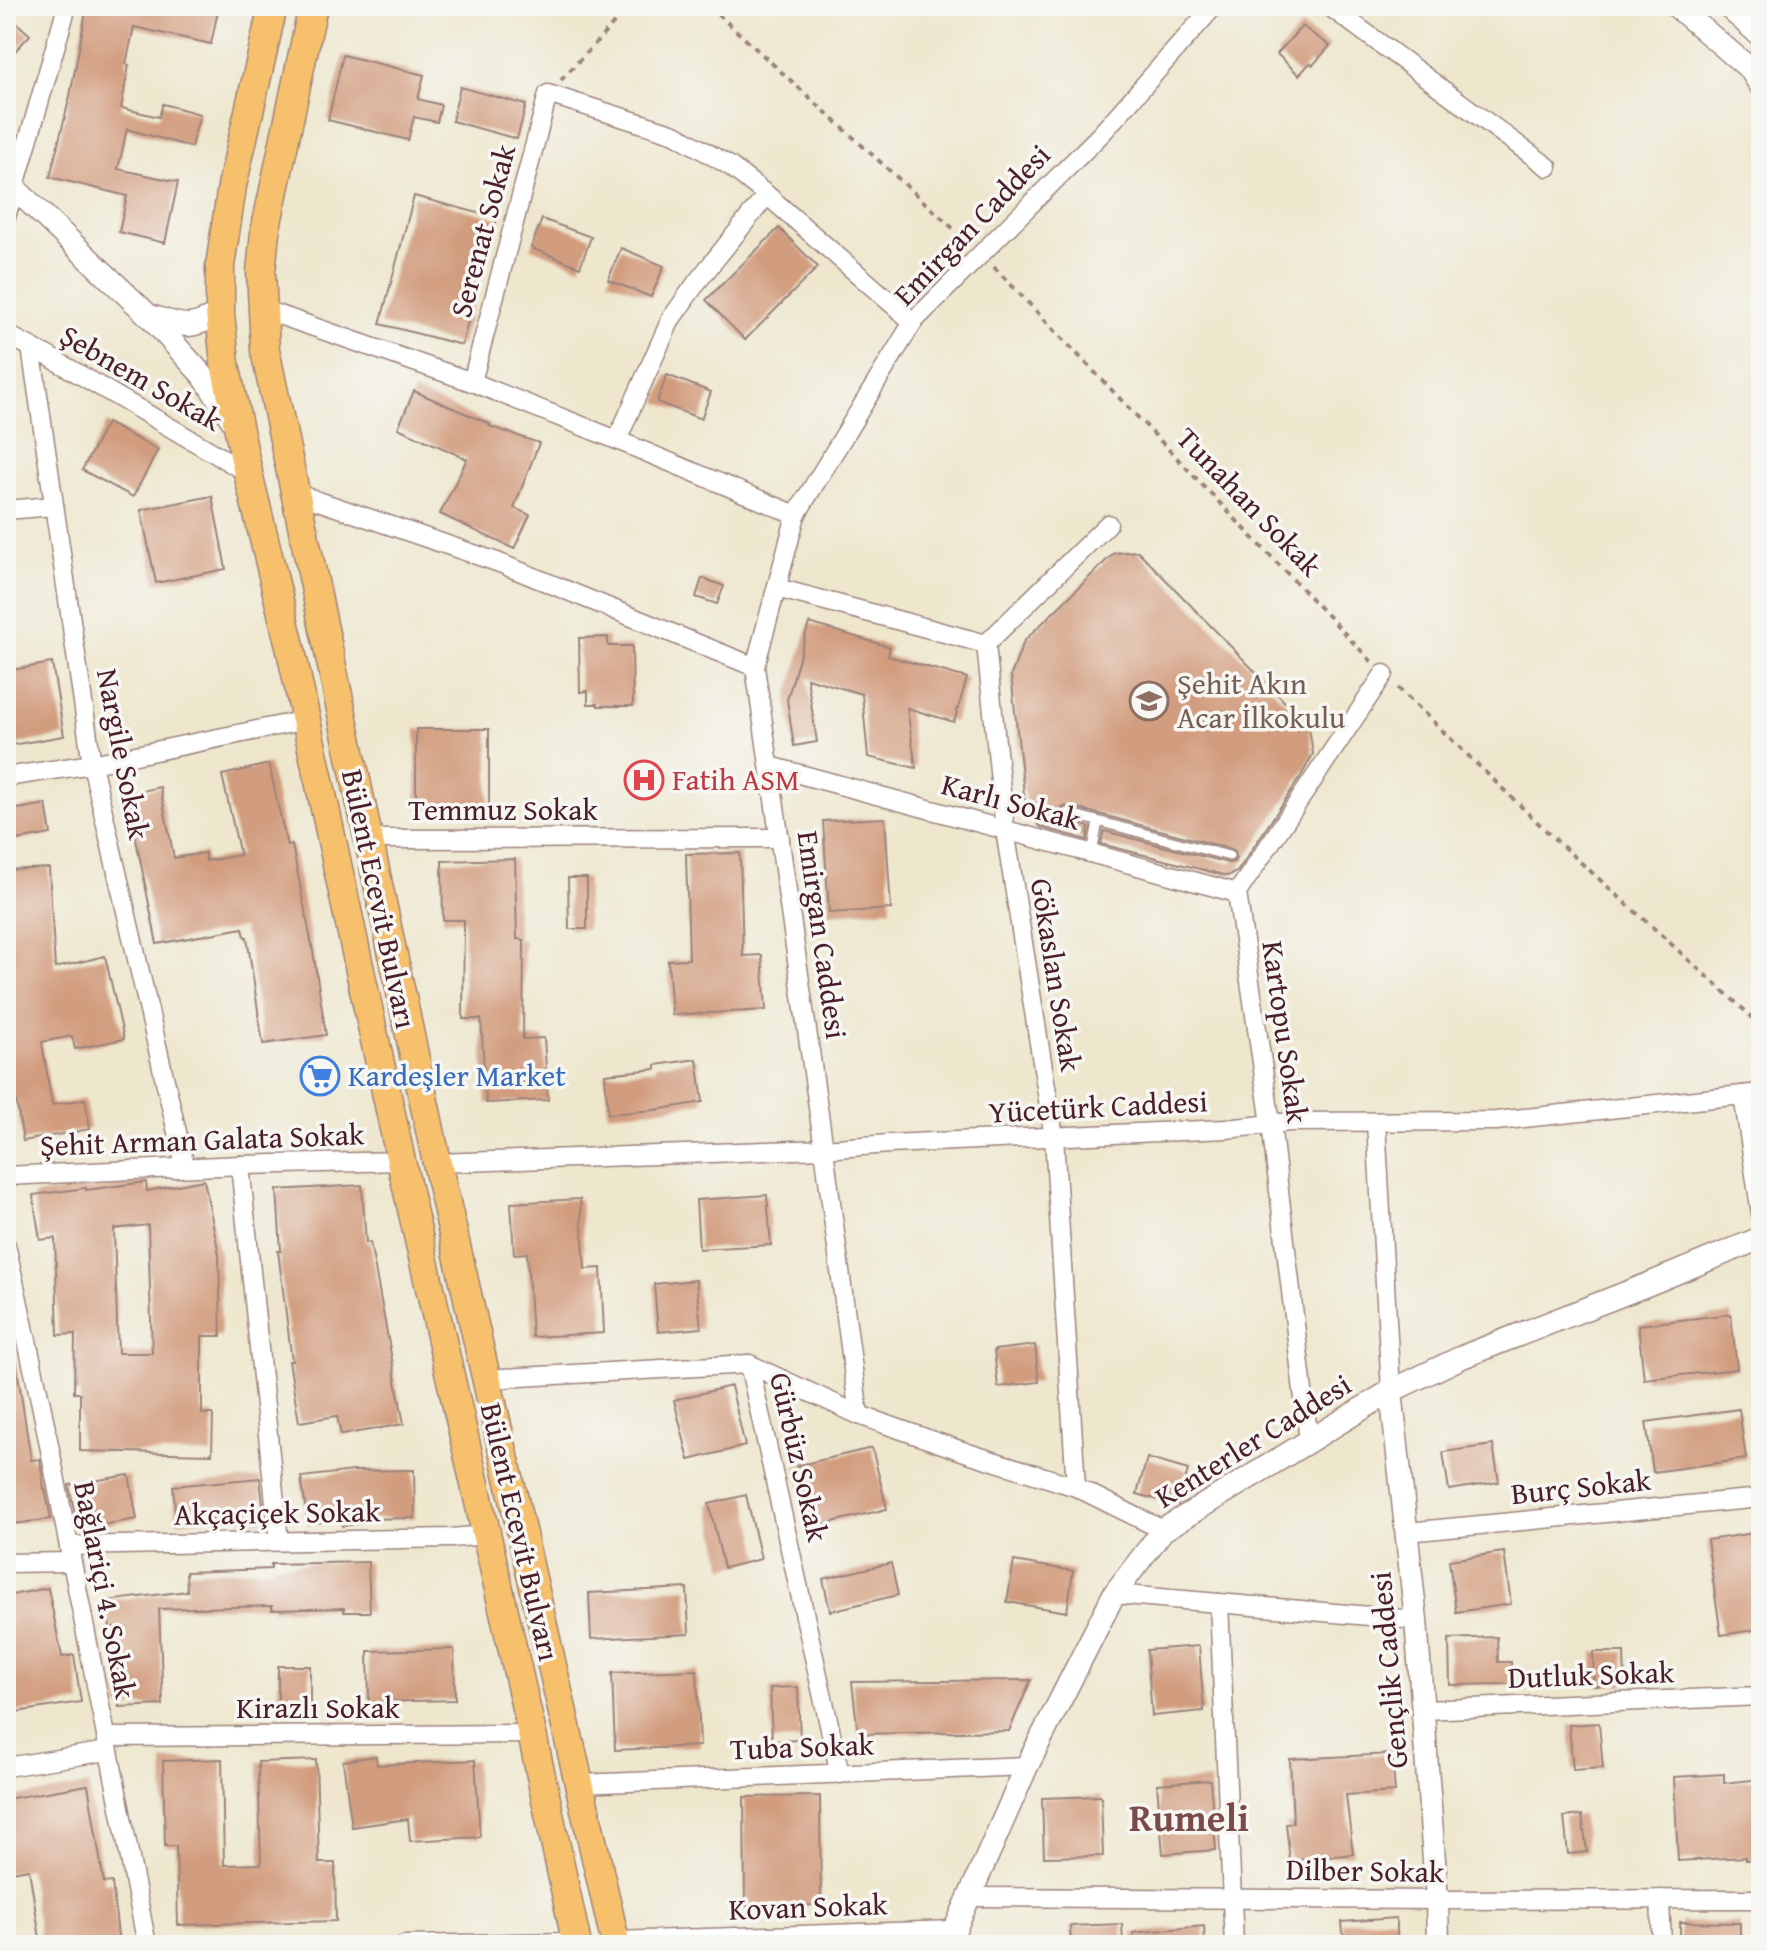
<svg xmlns="http://www.w3.org/2000/svg" width="1767" height="1951" viewBox="0 0 1767 1951" font-family="'Gentium Book Plus',serif">
<rect width="100%" height="100%" fill="#f6f6f2"/>
<filter id="ink" filterUnits="userSpaceOnUse"><feTurbulence type="fractalNoise" baseFrequency=".0125" numOctaves="2"/><feDisplacementMap in="SourceGraphic" scale="16" xChannelSelector="R" yChannelSelector="G"/><feConvolveMatrix kernelMatrix="1 2 1 2 8 2 1 2 1" color-interpolation-filters="sRGB"/></filter>
<filter id="wash" filterUnits="userSpaceOnUse"><feTurbulence type="fractalNoise" baseFrequency=".006" numOctaves="4" result="noise"/><feDisplacementMap in="SourceGraphic" scale="32" xChannelSelector="R" yChannelSelector="G"/><feGaussianBlur stdDeviation="1.8" result="paint"/><feColorMatrix in="noise" values="0 0 0 0 0 0 0 0 0 0 0 0 0 0 0 0 0 1.4 0 .05"/><feComposite in="paint" operator="in"/></filter>
<g filter="url(#wash)">
<rect width="100%" height="100%" fill="#eee7ce"/>
<g id="blocks">
<!-- building -->
<g fill="#d29c7e" fill-rule="evenodd">
<polygon points="87,6 219,6 211,44 134,27 126,64 129,65 121,108 159,117 163,104 200,114 191,147 127,129 118,169 178,182 165,243 119,232 127,196 50,177 70,96"/>
<polygon points="6,13 30,35 6,61"/>
<polygon points="1302,26 1330,46 1313,65 1310,63 1299,75 1277,54"/>
<polygon points="343,55 424,75 418,99 441,105 437,122 414,117 408,140 328,120"/>
<polygon points="460,87 526,105 517,139 452,121"/>
<polygon points="414,196 497,218 488,251 486,250 462,345 380,324"/>
<polygon points="542,219 591,237 580,267 531,248"/>
<polygon points="779,228 818,267 745,340 706,300"/>
<polygon points="621,248 664,266 651,297 608,280"/>
<polygon points="667,375 711,392 701,419 657,402"/>
<polygon points="414,391 490,424 489,426 539,443 514,508 530,515 514,549 440,514 467,459 398,428"/>
<polygon points="107,423 158,450 133,497 82,470"/>
<polygon points="212,496 226,569 156,583 141,510"/>
<polygon points="1138,551 1309,727 1313,754 1301,776 1237,872 1227,876 1101,844 1104,831 1228,863 1234,862 1236,857 1235,851 1231,849 1069,806 1062,807 1060,814 1062,819 1089,827 1087,840 1041,827 1026,812 1011,675 1024,641 1114,553"/>
<polygon points="702,578 724,586 717,604 696,597"/>
<polygon points="809,623 890,647 888,656 967,678 954,722 907,708 916,768 868,757 862,694 807,678 817,742 794,746 787,700"/>
<polygon points="608,637 608,646 632,646 633,706 598,706 598,704 588,704 588,691 580,692 579,638"/>
<polygon points="52,663 64,736 11,745 10,735 6,736 6,671"/>
<rect x="416" y="729" width="73" height="78"/>
<polygon points="269,764 287,846 292,845 313,951 326,1035 263,1044 247,937 245,937 243,928 157,944 127,794 160,787 174,858 205,853 206,861 240,855 222,775"/>
<polygon points="46,804 51,834 6,842 6,811"/>
<polygon points="885,818 891,909 829,913 823,821"/>
<polygon points="740,853 743,956 762,955 766,1010 672,1015 668,960 689,959 686,854"/>
<polygon points="515,859 517,939 524,940 523,1039 544,1038 548,1100 486,1103 481,1019 463,1019 464,920 443,920 442,861"/>
<polygon points="49,868 55,968 105,956 124,1039 75,1049 72,1036 42,1042 52,1105 85,1099 90,1129 23,1141 16,1099 10,1100 6,1077 6,870"/>
<polygon points="568,878 587,878 587,929 569,929"/>
<polygon points="697,1059 703,1102 655,1110 608,1114 605,1074 656,1069 656,1065"/>
<path d="M204,1180L219,1254L221,1336H202V1414H213L212,1454L80,1451V1393H74L75,1334L58,1335L55,1238L40,1240L33,1195L86,1188V1190L146,1182L147,1191ZM148,1225L152,1353H118L114,1229Z"/>
<polygon points="362,1185 366,1243 370,1242 404,1424 341,1435 337,1416 299,1422 289,1361 292,1361 278,1251 281,1251 277,1190"/>
<polygon points="767,1195 771,1245 699,1249 696,1200"/>
<polygon points="580,1199 585,1269 601,1268 604,1333 532,1337 527,1253 514,1254 511,1203"/>
<polygon points="696,1280 701,1328 658,1332 654,1284"/>
<polygon points="1731,1314 1737,1369 1644,1379 1638,1325"/>
<polygon points="1035,1345 1039,1382 998,1387 994,1350"/>
<polygon points="6,1361 16,1361 31,1460 40,1459 44,1489 45,1489 51,1519 6,1525"/>
<polygon points="731,1386 745,1446 689,1460 674,1400"/>
<polygon points="1739,1409 1746,1459 1653,1472 1646,1422"/>
<polygon points="1493,1445 1499,1482 1449,1490 1443,1452"/>
<polygon points="872,1448 887,1509 811,1527 796,1466"/>
<polygon points="1147,1458 1188,1470 1178,1505 1137,1494"/>
<polygon points="414,1470 415,1518 363,1519 363,1523 342,1526 341,1519 308,1524 301,1477 353,1471"/>
<polygon points="129,1475 137,1519 78,1529 69,1485"/>
<polygon points="260,1478 265,1523 240,1525 239,1516 176,1522 173,1486"/>
<polygon points="746,1495 761,1559 724,1568 709,1504"/>
<polygon points="1761,1532 1761,1629 1721,1635 1707,1540"/>
<polygon points="1504,1552 1511,1604 1456,1612 1449,1560"/>
<polygon points="1014,1561 1073,1571 1067,1612 1007,1602"/>
<polygon points="368,1562 370,1612 344,1612 344,1608 272,1610 272,1606 159,1609 163,1705 119,1707 115,1627 110,1628 106,1601 187,1591 186,1572 271,1569 271,1564"/>
<polygon points="891,1563 898,1595 830,1611 823,1579"/>
<polygon points="48,1588 62,1657 74,1655 81,1702 16,1712 6,1646 6,1596"/>
<polygon points="687,1588 689,1634 591,1639 589,1593"/>
<polygon points="1497,1637 1498,1662 1511,1662 1511,1684 1450,1685 1449,1639"/>
<polygon points="1199,1646 1204,1711 1152,1716 1147,1650"/>
<polygon points="454,1649 455,1700 369,1702 368,1651"/>
<polygon points="1593,1652 1624,1652 1625,1685 1594,1686"/>
<polygon points="278,1666 310,1666 310,1714 278,1713"/>
<polygon points="697,1670 700,1746 615,1750 612,1673"/>
<polygon points="1031,1680 1009,1731 858,1734 852,1682"/>
<polygon points="798,1687 800,1740 772,1741 770,1688"/>
<polygon points="1599,1723 1603,1768 1573,1770 1569,1725"/>
<polygon points="1392,1754 1395,1792 1346,1795 1353,1854 1290,1861 1286,1824 1293,1823 1290,1759"/>
<polygon points="376,1756 377,1765 475,1760 480,1837 410,1841 408,1819 352,1827 343,1761"/>
<polygon points="222,1759 224,1865 261,1864 258,1762 316,1760 319,1863 335,1863 336,1921 178,1925 176,1846 165,1846 163,1761"/>
<polygon points="1724,1774 1724,1783 1761,1779 1761,1858 1745,1860 1745,1857 1678,1861 1674,1777"/>
<polygon points="1210,1780 1216,1850 1163,1854 1157,1784"/>
<polygon points="88,1785 104,1883 112,1882 119,1945 41,1945 29,1869 6,1873 6,1799"/>
<polygon points="820,1796 821,1905 745,1906 744,1797"/>
<polygon points="1101,1796 1103,1856 1044,1857 1042,1798"/>
<polygon points="1582,1815 1587,1852 1568,1854 1564,1817"/>
<polygon points="1396,1918 1398,1945 1344,1945 1342,1922"/>
<polygon points="1680,1922 1740,1923 1740,1945 1680,1945"/>
<polygon points="1122,1924 1123,1945 1071,1945 1070,1926"/>
<polygon points="1204,1926 1205,1945 1134,1945 1133,1933"/>
</g>
</g>
</g>
<g filter="url(#ink)">
<use href="#blocks" fill-opacity="0" stroke="#9c837c" stroke-width="2"/>
<g fill="none" stroke-linecap="round" stroke-linejoin="round">
<defs>
<g id="service">
<polyline points="1067,813 1229,856"/>
<polyline points="1092,853 1098,822"/>
</g>
<g id="minor">
<polyline points="1329,6 1548,167"/>
<polyline points="767,195 913,322"/>
<polyline points="6,217 67,6"/>
<polyline points="262,309 472,382 617,440 796,515"/>
<polyline points="6,334 48,356 248,473"/>
<polyline points="31,347 92,764 185,1167"/>
<polyline points="472,382 548,94 675,134 730,166 767,195 697,282 671,319 617,440"/>
<polyline points="295,493 497,562 755,667"/>
<polyline points="6,510 54,506"/>
<polyline points="777,588 986,644"/>
<polyline points="770,766 1237,893"/>
<polyline points="6,777 92,764 306,720"/>
<polyline points="370,839 780,838"/>
<polyline points="1743,1095 1761,1214"/>
<polyline points="1376,1122 1391,1391"/>
<polyline points="437,1163 824,1149 889,1144 1226,1129 1290,1122 1496,1121 1761,1093"/>
<polyline points="240,1165 279,1541"/>
<polyline points="6,1176 240,1165 401,1161"/>
<polyline points="6,1245 42,1409 147,1945"/>
<polyline points="749,1364 859,1415"/>
<polyline points="486,1379 749,1364 840,1774"/>
<polyline points="1309,1441 1271,1124 1237,893 1384,674"/>
<polyline points="1076,1487 1054,1137 1005,830 986,644 1108,524"/>
<polyline points="1163,1530 1076,1487 968,1453 859,1415 824,1149 755,667 796,515 913,322 1101,134 1214,6"/>
<polyline points="1407,1532 1761,1498"/>
<polyline points="69,1546 451,1538 486,1535"/>
<polyline points="6,1563 71,1562"/>
<polyline points="1114,1594 1416,1620"/>
<polyline points="1219,1603 1234,1945"/>
<polyline points="1423,1710 1761,1696"/>
<polyline points="106,1737 532,1734"/>
<polyline points="6,1767 108,1751"/>
<polyline points="579,1784 1027,1766"/>
<polyline points="969,1897 1437,1900 1761,1899"/>
<polyline points="1660,1899 1662,1945"/>
<polyline points="615,1941 954,1930"/>
<polyline points="404,1945 576,1942"/>
</g>
<g id="tertiary">
<polyline points="1676,6 1750,69 1761,86"/>
<polyline points="1727,6 1761,36"/>
<polyline points="6,180 149,316 204,377 234,423"/>
<path d="M150,316C183,326 189,331 220,313"/>
<polyline points="1391,1391 1416,1620 1437,1900 1438,1945"/>
<polyline points="948,1945 1027,1766 1114,1594 1163,1530 1391,1391 1462,1357 1644,1286 1761,1238"/>
</g>
<g id="primary">
<polyline points="273,6 232,186 220,266 220,313 225,364 248,473 290,646 401,1161 532,1734 577,1945"/>
<polyline points="313,6 265,232 261,272 265,350 437,1163 616,1945"/>
</g>
</defs>
<!-- service casing -->
<use href="#service" stroke="#9c837c" stroke-width="12"/>
<!-- minor casing -->
<use href="#minor" stroke="#9c837c" stroke-width="21"/>
<!-- tertiary casing -->
<use href="#tertiary" stroke="#9c837c" stroke-width="25"/>
<!-- primary casing -->
<use href="#primary" stroke="#9c837c" stroke-width="31"/>
<!-- path -->
<g stroke="#9c837c" stroke-width="4" stroke-dasharray="6 6" stroke-linecap="butt">
<polyline points="709,6 967,241"/>
<polyline points="561,80 630,6"/>
<polyline points="994,267 1372,662"/>
<polyline points="1398,688 1558,842 1761,1025"/>
</g>
<!-- service -->
<use href="#service" stroke="#fff" stroke-width="9"/>
<!-- minor -->
<use href="#minor" stroke="#fff" stroke-width="18"/>
<!-- tertiary -->
<use href="#tertiary" stroke="#fff" stroke-width="22"/>
<!-- primary -->
<use href="#primary" stroke="#f7c06c" stroke-width="28"/>
</g>
</g>
<!-- icons -->
<defs>
<symbol id="school-ring" viewBox="-11 -11 22 22"><circle r="9.5" fill="#f6f6f2" stroke="#8d6e63" stroke-width="1.5"/><path d="M0-5L7-2L0 1L-7-2ZM-4 1L0 2.5L4 1V4Q0 6-4 4Z" fill="#8d6e63"/></symbol>
<symbol id="hospital-ring" viewBox="-11 -11 22 22"><circle r="9.5" fill="#f6f6f2" stroke="#e0444e" stroke-width="1.5"/><path d="M-5-5h3v3.5h4V-5h3V5h-3V1.5h-4V5h-3Z" fill="#e0444e"/></symbol>
<symbol id="supermarket-ring" viewBox="-11 -11 22 22"><circle r="9.5" fill="#f6f6f2" stroke="#3f7fe0" stroke-width="1.5"/><path d="M-6-5.5h2.5l.6 2H6L4.5 2H-2.5L-4.4-4H-6ZM-1.5 3.2a1.3 1.3 0 1 0 .1 0ZM3 3.2a1.3 1.3 0 1 0 .1 0Z" fill="#3f7fe0"/></symbol>
</defs>
<g fill-rule="evenodd">
<use href="#school-ring" x="1127" y="679" width="44" height="44"/>
<use href="#hospital-ring" x="622" y="758" width="44" height="44"/>
<use href="#supermarket-ring" x="298" y="1054" width="44" height="44"/>
</g>
<g text-anchor="middle" stroke-width="7" stroke-linejoin="round" paint-order="stroke">
<!-- street labels -->
<g font-size="30" fill="#4a1f2b" stroke="#f6f6f2">
<text transform="translate(972 225) rotate(-46)" y="10">Emirgan Caddesi</text>
<text transform="translate(483 231) rotate(-75)" y="10">Serenat Sokak</text>
<text transform="translate(141 378) rotate(30)" y="10">Şebnem Sokak</text>
<text transform="translate(1249 502) rotate(46)" y="10">Tunahan Sokak</text>
<text transform="translate(123 754) rotate(79)" y="10">Nargile Sokak</text>
<text transform="translate(1011 802) rotate(15)" y="10">Karlı Sokak</text>
<text x="503" y="820">Temmuz Sokak</text>
<text transform="translate(379 899) rotate(78)" y="10">Bülent Ecevit Bulvarı</text>
<text transform="translate(822 935) rotate(82)" y="10">Emirgan Caddesi</text>
<text transform="translate(1056 975) rotate(81)" y="10">Gökaslan Sokak</text>
<text transform="translate(1285 1032) rotate(82)" y="10">Kartopu Sokak</text>
<text transform="translate(1098 1107) rotate(-3)" y="10">Yücetürk Caddesi</text>
<text transform="translate(202 1140) rotate(-2)" y="10">Şehit Arman Galata Sokak</text>
<text transform="translate(1253 1441) rotate(-32)" y="10">Kenterler Caddesi</text>
<text transform="translate(799 1457) rotate(77)" y="10">Gürbüz Sokak</text>
<text transform="translate(1581 1487) rotate(-6)" y="10">Burç Sokak</text>
<text transform="translate(277 1513) rotate(-1)" y="10">Akçaçiçek Sokak</text>
<text transform="translate(520 1532) rotate(77)" y="10">Bülent Ecevit Bulvarı</text>
<text transform="translate(105 1590) rotate(79)" y="10">Bağlariçi 4. Sokak</text>
<text transform="translate(1389 1670) rotate(-95)" y="10">Gençlik Caddesi</text>
<text transform="translate(1591 1675) rotate(-2)" y="10">Dutluk Sokak</text>
<text x="318" y="1718">Kirazlı Sokak</text>
<text transform="translate(802 1747) rotate(-2)" y="10">Tuba Sokak</text>
<text transform="translate(1365 1871) rotate(1)" y="10">Dilber Sokak</text>
<text transform="translate(808 1907) rotate(-2)" y="10">Kovan Sokak</text>
</g>
<!-- education labels -->
<g font-size="30" fill="#785e54" stroke="#f6f6f2" text-anchor="start">
<text x="1177" y="694">Şehit Akın<tspan x="1177" dy="34">Acar İlkokulu</tspan></text>
</g>
<!-- health labels -->
<g font-size="30" fill="#be3a42" stroke="#f6f6f2" text-anchor="start">
<text x="672" y="790">Fatih ASM</text>
</g>
<!-- shop labels -->
<g font-size="30" fill="#366cbe" stroke="#f6f6f2" text-anchor="start">
<text x="348" y="1086">Kardeşler Market</text>
</g>
<!-- district labels -->
<g font-size="38" font-weight="bold" fill="#7a4b48" stroke="#f6f6f2">
<text x="1189" y="1831">Rumeli</text>
</g>
</g>
<!-- margin -->
<rect width="1767" height="1951" fill="none" stroke="#f6f6f2" stroke-width="32"/>
</svg>
